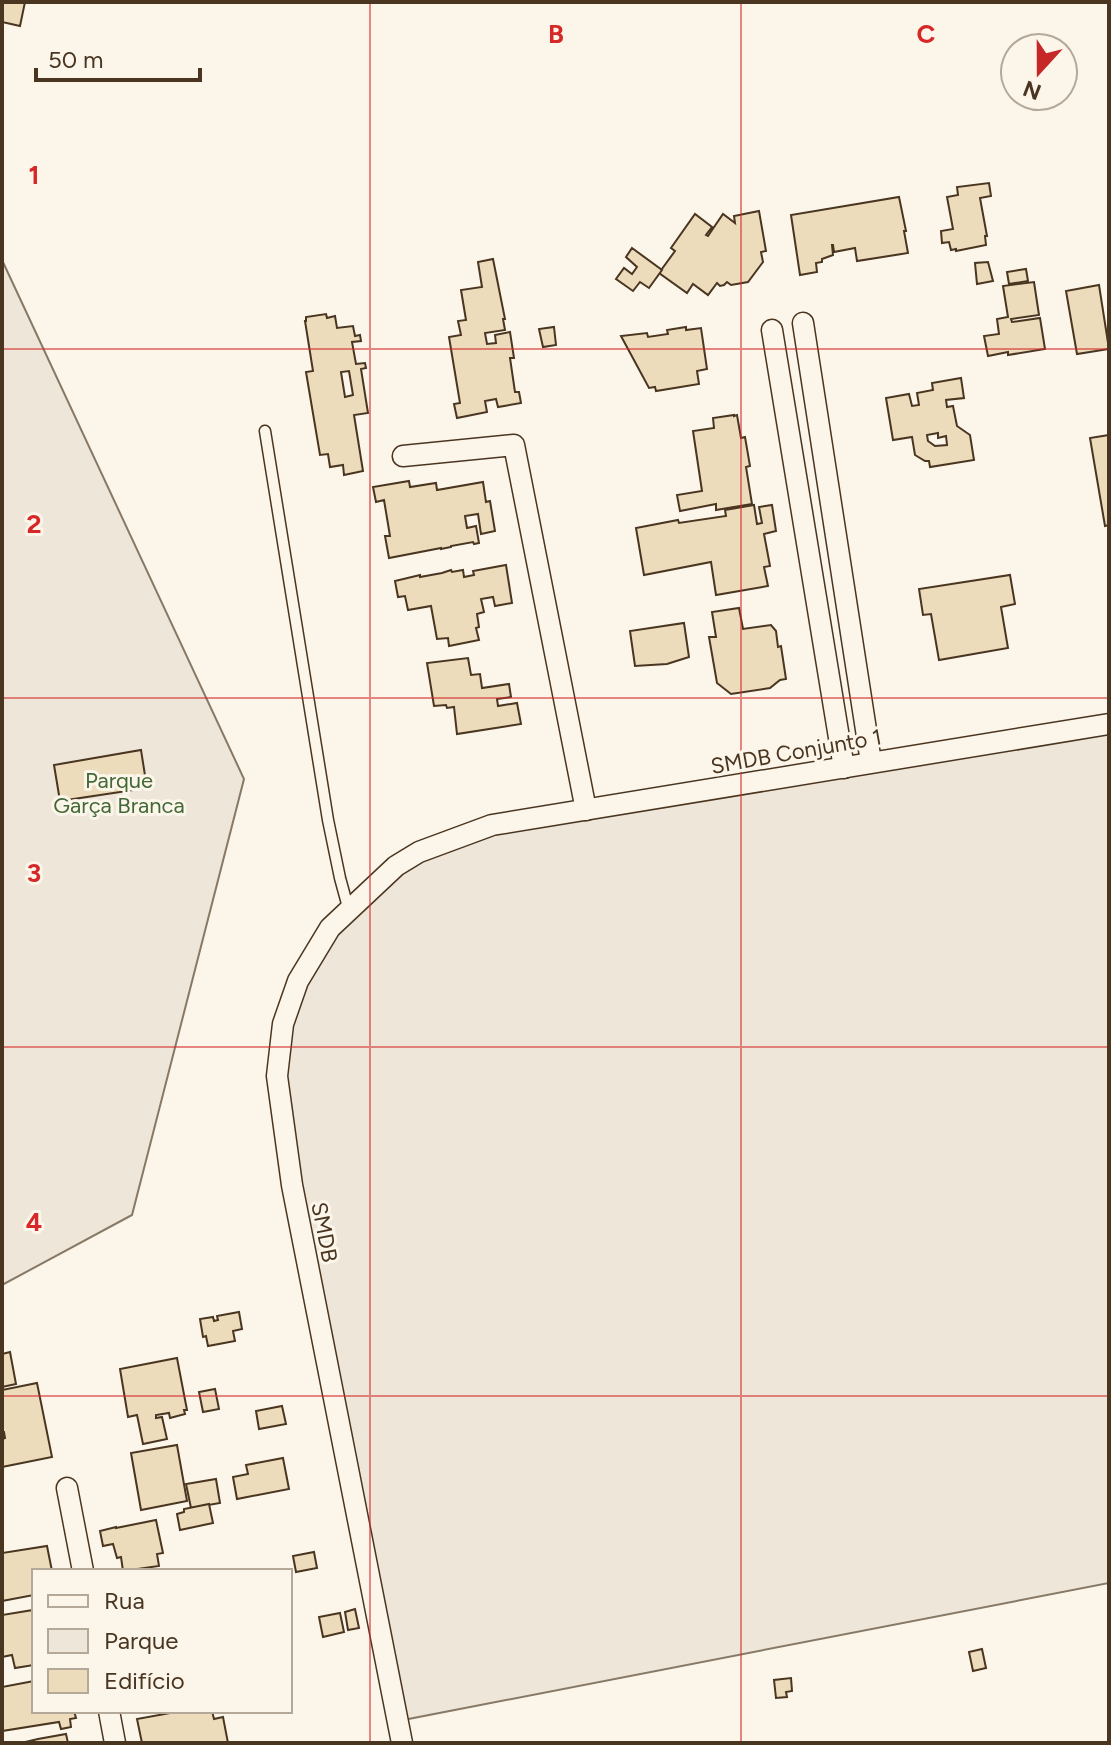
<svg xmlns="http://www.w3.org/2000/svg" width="1111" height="1745" viewBox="0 0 1111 1745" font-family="Figtree,sans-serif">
<rect width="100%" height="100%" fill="#fbf6e9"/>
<!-- green -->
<g fill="#ede6d9" stroke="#887966" stroke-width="2">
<polygon points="2,260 244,779 132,1215 2,1285"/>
<polygon points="1109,724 1109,1583 398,1721 277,1076 283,1024 330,928 396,866 492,825"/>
</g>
<!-- building -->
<g fill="#ecdcbc" stroke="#4a3520" stroke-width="2" fill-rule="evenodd">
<polygon points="2,2 25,2 20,26 2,22"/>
<polygon points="989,183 991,196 980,198 987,236 985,236 986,245 956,251 956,249 951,250 949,242 942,243 941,231 953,229 947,197 958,195 957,187"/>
<polygon points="899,197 906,231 904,231 908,253 857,261 855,248 834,252 833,245 832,245 833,255 822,259 822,262 816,263 817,272 800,275 791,215"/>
<polygon points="759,211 766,251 761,252 763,262 748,282 731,285 727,282 724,285 720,286 717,283 708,295 693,284 687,293 659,273 675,251 671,248 695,214 712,227 706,235 708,236 723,214 735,223 734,216"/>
<polygon points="632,248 662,270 649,288 640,282 633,291 616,279 624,268 632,274 637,267 626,257"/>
<polygon points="493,259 505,319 503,319 505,330 485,333 487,344 496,343 495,335 510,332 514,358 510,358 515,392 519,392 521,403 498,407 496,399 485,401 487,412 457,418 454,404 460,403 449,337 461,335 458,321 466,320 461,290 482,287 478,262"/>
<polygon points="988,262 993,281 977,284 975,263"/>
<polygon points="1026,269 1028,281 1009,284 1007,272"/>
<polygon points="1034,282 1039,315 1011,319 1012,322 1040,318 1045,349 1008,355 1008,352 988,356 984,336 999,334 997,319 1008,317 1003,286"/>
<polygon points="1099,285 1109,349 1077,354 1066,291"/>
<path d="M326,314L327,318L335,316L337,328L353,326L355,336L360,335L361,341L352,342L356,364L365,363L366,368L361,369L368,413L354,415L363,471L344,475L343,465L330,467L328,454L320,455L306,372L313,371L305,321H306V317ZM349,371L353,395L345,397L341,372Z"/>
<polygon points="554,327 556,345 543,347 539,329"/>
<polygon points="686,327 686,330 701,328 707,369 697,371 699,384 656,391 655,387 649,388 621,336 647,333 648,337 668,334 667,330"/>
<path d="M961,378L964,398L946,400L947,407L953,406L957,426L970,435L974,460L930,467L929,461H925L915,455L912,437L893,440L886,398L909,394L912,406L919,405L917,393L933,390L932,383ZM938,433V438L946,436L947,445L935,446L928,441L927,435Z"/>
<polygon points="734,415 734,416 737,415 741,438 745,437 750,466 746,467 752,504 716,510 716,504 680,511 677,495 702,491 693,431 714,428 713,418"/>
<polygon points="1109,435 1109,525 1105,526 1090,438"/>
<polygon points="409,481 410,487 436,483 437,490 483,482 486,502 490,501 495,531 481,534 478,514 465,516 467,528 476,526 479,543 474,544 473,542 451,546 451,547 441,549 441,548 389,558 385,536 390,536 384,500 376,502 373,487"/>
<polygon points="754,505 757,524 762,523 759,507 772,505 776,531 764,534 770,566 764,567 768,586 716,595 711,562 644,575 636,528 678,520 679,523 726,516 725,510"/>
<polygon points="506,565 512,603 495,606 493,597 481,599 484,612 477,614 479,627 476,628 479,640 449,646 448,638 437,639 431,606 408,610 405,596 398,597 395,581 420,575 420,577 442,573 451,570 452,572 463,570 464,577 474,575 473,571"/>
<polygon points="1010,575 1015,604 1001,607 1008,648 939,660 931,614 923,615 919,589"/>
<polygon points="739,608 743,629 771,625 776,631 778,647 781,646 786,679 780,680 770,688 731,694 717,683 709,637 716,637 712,612"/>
<polygon points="684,623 689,657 667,664 635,666 630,631"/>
<polygon points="468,658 471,675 480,674 482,688 509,684 511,697 497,699 498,706 517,703 521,724 457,734 454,707 447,708 446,705 434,706 427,663"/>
<polygon points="141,750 147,788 60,801 54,765"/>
<polygon points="239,1312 242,1329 233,1331 235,1341 208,1346 206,1336 203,1337 200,1319 213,1317 214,1321 218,1320 217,1316"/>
<polygon points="10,1352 16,1384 2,1387 2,1354"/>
<polygon points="177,1358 187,1410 184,1410 185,1414 170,1418 169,1413 156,1415 156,1418 162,1417 167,1439 143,1444 137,1415 128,1417 120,1369"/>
<polygon points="37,1383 52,1457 2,1467 2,1439 5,1438 4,1432 2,1432 2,1390"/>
<polygon points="215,1389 219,1409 203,1412 199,1392"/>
<polygon points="282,1406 286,1424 259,1429 256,1411"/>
<polygon points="177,1445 187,1501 141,1510 131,1453"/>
<polygon points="283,1458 289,1489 237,1499 233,1477 248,1474 246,1465"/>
<polygon points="216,1479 220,1503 191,1508 186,1484"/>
<polygon points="209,1504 213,1523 180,1530 177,1514 184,1512 184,1509"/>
<polygon points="156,1520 163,1553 157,1554 159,1566 123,1571 121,1557 117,1558 113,1544 103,1546 100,1531 116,1527 116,1528"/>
<polygon points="47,1546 52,1571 34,1571 34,1595 2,1601 2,1553"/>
<polygon points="314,1552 317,1568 296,1572 293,1556"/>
<polygon points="355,1609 359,1628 348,1630 345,1612"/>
<polygon points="33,1610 34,1665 15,1668 12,1655 2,1657 2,1615"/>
<polygon points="340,1613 344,1632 323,1637 319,1617"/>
<polygon points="982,1649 986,1668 973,1671 969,1652"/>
<polygon points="791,1678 792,1691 786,1692 787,1697 776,1698 774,1680"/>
<polygon points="34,1681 34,1711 74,1711 76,1718 70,1719 71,1727 61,1729 59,1722 2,1731 2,1687"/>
<polygon points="181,1711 212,1711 214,1719 223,1717 228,1743 142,1743 137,1719"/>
<polygon points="66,1734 68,1743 21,1743 38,1739"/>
</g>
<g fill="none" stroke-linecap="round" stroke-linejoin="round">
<defs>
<polyline id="service" points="265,431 328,820 340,878 349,911"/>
<g id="minor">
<polyline points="803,323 871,762"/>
<polyline points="772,330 844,768"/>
<polyline points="403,456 514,445 586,810"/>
<polyline points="67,1488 83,1571"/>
<polyline points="109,1711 115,1743"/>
<polyline points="402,1743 292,1185 277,1076 283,1024 298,981 330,928 396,866 419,852 492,825 1109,724"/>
</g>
</defs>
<!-- service casing -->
<use href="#service" stroke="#4a3520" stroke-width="13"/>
<!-- minor casing -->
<use href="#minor" stroke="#4a3520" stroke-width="23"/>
<!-- service -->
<use href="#service" stroke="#fbf6e9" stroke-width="10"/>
<!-- minor -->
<use href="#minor" stroke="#fbf6e9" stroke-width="20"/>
</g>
<!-- grid -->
<path fill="none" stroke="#d62828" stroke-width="2" stroke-opacity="0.55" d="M370,2V1743M741,2V1743M2,349H1109M2,698H1109M2,1047H1109M2,1396H1109"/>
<g text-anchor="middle" stroke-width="6" stroke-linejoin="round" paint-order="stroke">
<!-- street labels -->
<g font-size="22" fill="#4a3520" stroke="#fbf6e9">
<text transform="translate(796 751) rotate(-10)" y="8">SMDB Conjunto 1</text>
<text transform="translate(325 1232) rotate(79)" y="8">SMDB</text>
</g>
<!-- park labels -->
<g font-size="22" fill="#436837" stroke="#fbf6e9">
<text x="119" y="788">Parque<tspan x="119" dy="25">Garça Branca</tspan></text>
</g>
</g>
<g font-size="26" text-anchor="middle" font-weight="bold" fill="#d62828" stroke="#fbf6e9" stroke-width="6" stroke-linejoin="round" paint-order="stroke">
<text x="556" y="43">B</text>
<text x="926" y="43">C</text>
<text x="34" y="184">1</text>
<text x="34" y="533">2</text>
<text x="34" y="882">3</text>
<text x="34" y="1231">4</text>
</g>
<!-- border -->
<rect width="1111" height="1745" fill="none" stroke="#4a3520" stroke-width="8"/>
<!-- legend -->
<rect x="32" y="1569" width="260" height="144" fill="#fbf6e9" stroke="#b4a999" stroke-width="2"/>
<rect x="48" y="1595" width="40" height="12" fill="#fbf6e9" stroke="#b4a999" stroke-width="2"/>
<text x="104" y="1609" font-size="24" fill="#4a3520">Rua</text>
<rect x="48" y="1629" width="40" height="24" fill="#ede6d9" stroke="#b4a999" stroke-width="2"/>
<text x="104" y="1649" font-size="24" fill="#4a3520">Parque</text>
<rect x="48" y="1669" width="40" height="24" fill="#ecdcbc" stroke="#b4a999" stroke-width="2"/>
<text x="104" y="1689" font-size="24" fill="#4a3520">Edifício</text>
<!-- north arrow -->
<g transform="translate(1039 72) rotate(201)"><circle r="38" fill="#fbf6e9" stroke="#b4a999" stroke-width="2"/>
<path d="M0-6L14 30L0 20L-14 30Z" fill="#c62828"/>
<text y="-12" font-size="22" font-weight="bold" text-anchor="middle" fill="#4a3520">N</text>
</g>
<!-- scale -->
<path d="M36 68v12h164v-12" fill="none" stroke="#4a3520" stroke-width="4"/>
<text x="48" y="68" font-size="24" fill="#4a3520" stroke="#fbf6e9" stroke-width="6" paint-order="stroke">50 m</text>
</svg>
